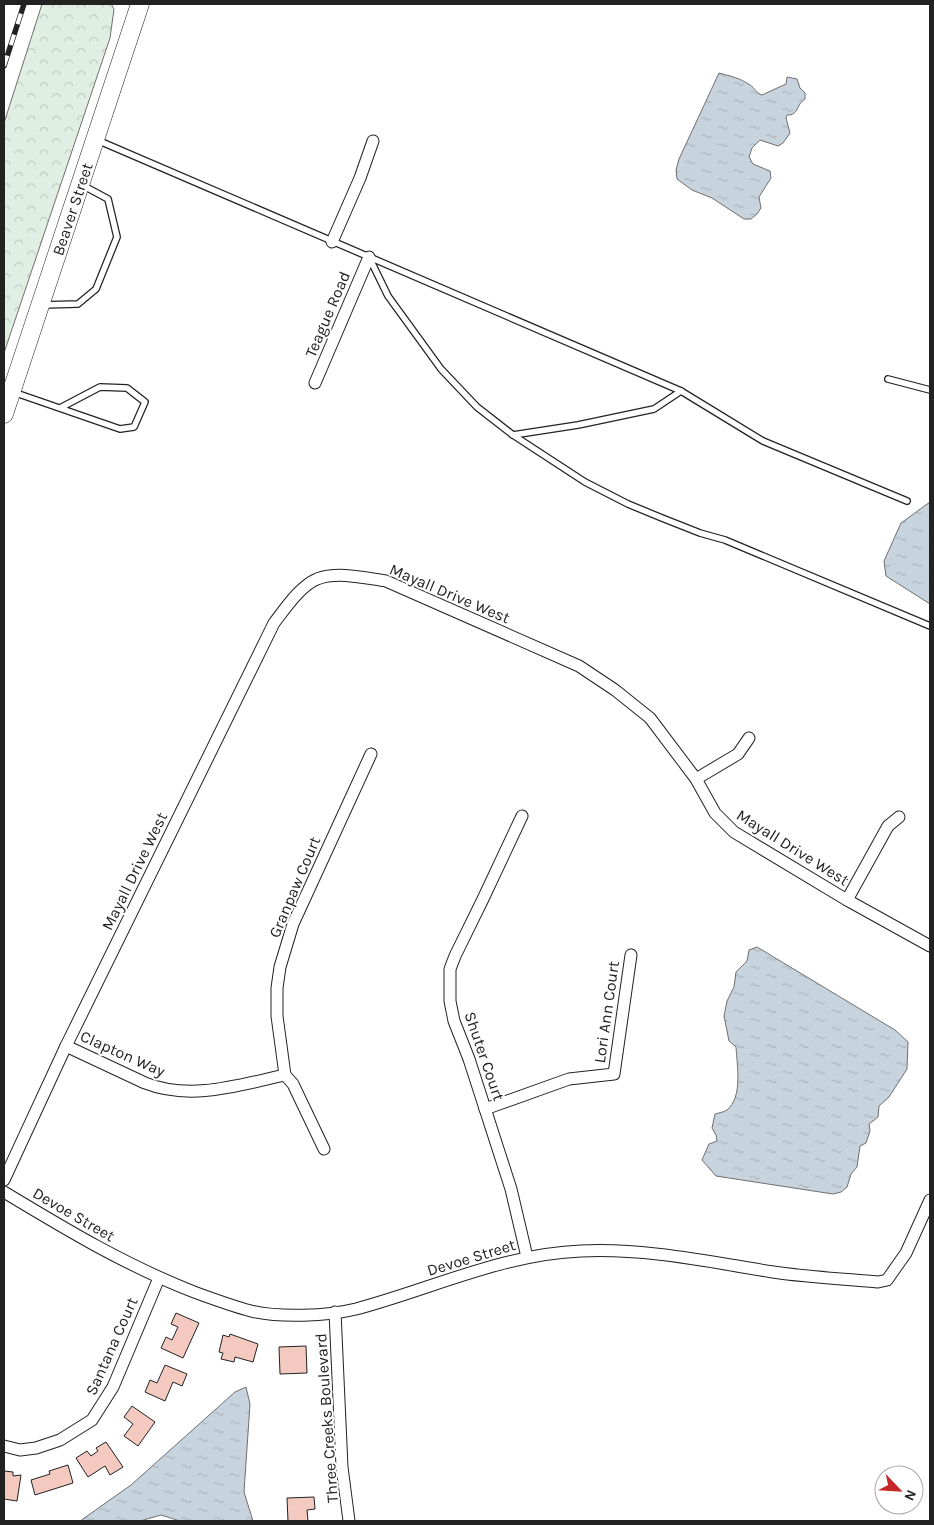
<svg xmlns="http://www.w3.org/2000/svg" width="934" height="1525" viewBox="0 0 934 1525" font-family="Karla,sans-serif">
<defs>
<pattern id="forest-crowns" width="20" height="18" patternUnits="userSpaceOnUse" patternTransform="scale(1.25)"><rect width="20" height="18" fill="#e0efe3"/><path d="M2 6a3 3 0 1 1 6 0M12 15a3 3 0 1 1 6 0" fill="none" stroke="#c0cdc2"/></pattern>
<pattern id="water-ripples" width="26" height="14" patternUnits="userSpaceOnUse" patternTransform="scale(1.25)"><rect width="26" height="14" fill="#c7d3dd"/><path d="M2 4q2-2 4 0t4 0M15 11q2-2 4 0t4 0" fill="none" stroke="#abb5bd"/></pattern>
</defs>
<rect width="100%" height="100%" fill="#fff"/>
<!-- forest -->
<polygon fill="url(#forest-crowns)" stroke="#6f6f6f" points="42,4 111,4 114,9 110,38 4,353 4,123"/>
<!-- water -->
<g fill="url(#water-ripples)" stroke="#6f6f6f">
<path d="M719,73C730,76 740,78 750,85C755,88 756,93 762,95L786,84L787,77L797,79L800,88L805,93V99C796,104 799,116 787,115L786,118L790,133L783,143L778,146L760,140L752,148L749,157L753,164L770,171L771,178L759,197L761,208L757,214L751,219H744L712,198L692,190L677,179L676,170L679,159Z"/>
<polygon points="930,502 930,604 886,576 884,561 901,523"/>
<path d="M757,947L895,1030L908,1042L907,1069L889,1097L879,1106L878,1117L869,1124L870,1131L866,1143L860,1146L857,1167L851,1174L847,1187L841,1192L833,1194L716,1176L702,1160L709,1144L717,1141L716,1135L712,1128L715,1114C719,1113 724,1112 727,1110C743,1097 737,1065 736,1047L729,1041L724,1016L727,1001L734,987L736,972L747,961L749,950Z"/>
<polygon points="246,1387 250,1404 244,1492 253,1521 180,1521 161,1515 140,1521 80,1521 131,1485 235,1392"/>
</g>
<!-- building -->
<g fill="#f3c9c0" stroke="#222">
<polygon points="176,1313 199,1323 183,1358 161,1348 166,1337 172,1340 178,1327 171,1324"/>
<polygon points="230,1334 258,1344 253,1362 235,1357 234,1362 221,1359 223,1353 219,1352 223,1335 229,1337"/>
<polygon points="306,1346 307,1373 280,1374 279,1347"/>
<polygon points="165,1365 187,1374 182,1386 173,1382 165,1401 145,1392 150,1380 157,1383"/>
<polygon points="132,1406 155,1422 138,1446 124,1436 133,1424 124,1417"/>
<polygon points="106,1442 123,1467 110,1475 105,1466 88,1477 76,1458 87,1451 91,1456 98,1451 96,1448"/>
<polygon points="68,1465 73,1483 35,1495 31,1480 50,1474 49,1471"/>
<polygon points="4,1471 13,1472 13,1476 21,1475 17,1501 4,1499"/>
<polygon points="314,1497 315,1509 307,1510 308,1521 288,1521 287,1498"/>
</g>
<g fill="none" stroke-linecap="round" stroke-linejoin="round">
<defs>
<g id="service">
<polyline points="97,140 681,391 763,441 907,501"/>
<polyline points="369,257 388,296 441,369 477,407 513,435 585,482 628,504 662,518 700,533 725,540 930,626"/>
<polyline points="42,305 78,304 96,289 117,237 108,199 82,185"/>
<polyline points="888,379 930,390"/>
<polyline points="13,392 120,429 134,427 145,402 127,388 100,387 60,408"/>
<polyline points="513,435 578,425 654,409 681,391"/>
</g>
<g id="minor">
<polyline points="332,242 360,178 373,141"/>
<polyline points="315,383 369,257"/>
<polyline points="696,779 738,754 749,738"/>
<polyline points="522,816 483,899 455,956 450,969 450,1001 454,1021 469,1059 511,1189 527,1257"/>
<polyline points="847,900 888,826 899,817"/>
<path d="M66,1046L145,1083C191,1101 239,1085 285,1075"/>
<polyline points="485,1109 569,1079 614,1074 631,955"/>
<polyline points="324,1149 293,1084 285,1075 277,1016 277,988 280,967 293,924 371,754"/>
<path d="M4,1180L66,1046L274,623C285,609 300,586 317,579C338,571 365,578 386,581L579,666L615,690L650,718L696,779L715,813L734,832L847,900L930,946"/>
<path d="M4,1192C67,1230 125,1265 194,1292C213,1299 232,1306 251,1311C280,1318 327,1316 356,1309C431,1289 503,1254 581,1251C646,1248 710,1262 773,1272C807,1277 843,1279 878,1282L887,1280L906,1253L930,1200"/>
<polyline points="335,1312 342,1467 349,1521"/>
<polyline points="4,1446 20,1450 36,1448 60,1440 92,1420 113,1387 159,1278"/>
</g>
<g id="primary">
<path id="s1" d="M4,414L140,4"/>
</g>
</defs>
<!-- service casing -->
<use href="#service" stroke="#222" stroke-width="8"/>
<!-- minor casing -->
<use href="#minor" stroke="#222" stroke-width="13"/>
<!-- primary casing -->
<use href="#primary" stroke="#222" stroke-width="19"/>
<!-- service -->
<use href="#service" stroke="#fff" stroke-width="5.5"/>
<!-- minor -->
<use href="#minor" stroke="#fff" stroke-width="11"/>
<!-- primary -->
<use href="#primary" stroke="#fff" stroke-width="18"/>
<defs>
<polyline id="rail" points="4,66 24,4"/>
</defs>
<!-- rail casing -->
<use href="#rail" stroke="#222" stroke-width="5.5"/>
<!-- rail -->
<use href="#rail" stroke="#fff" stroke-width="4" stroke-dasharray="11" stroke-linecap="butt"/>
</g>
<g text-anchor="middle" stroke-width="4" stroke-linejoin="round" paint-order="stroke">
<!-- street labels -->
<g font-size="16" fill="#222" stroke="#fff">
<text dy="6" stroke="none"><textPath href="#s1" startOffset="216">Beaver Street</textPath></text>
<text transform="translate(327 314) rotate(-67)" y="6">Teague Road</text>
<text transform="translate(450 593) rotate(23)" y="6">Mayall Drive West</text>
<text transform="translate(793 847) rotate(32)" y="6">Mayall Drive West</text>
<text transform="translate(134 871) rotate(-64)" y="6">Mayall Drive West</text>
<text transform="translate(294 887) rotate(-67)" y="6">Granpaw Court</text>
<text transform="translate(606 1012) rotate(-82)" y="6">Lori Ann Court</text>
<text transform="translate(123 1053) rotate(24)" y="6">Clapton Way</text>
<text transform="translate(485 1056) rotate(71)" y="6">Shuter Court</text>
<text transform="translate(74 1214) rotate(30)" y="6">Devoe Street</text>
<text transform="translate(471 1257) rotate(-17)" y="6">Devoe Street</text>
<text transform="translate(111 1346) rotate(-66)" y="6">Santana Court</text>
<text transform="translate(326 1418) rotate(-94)" y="6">Three Creeks Boulevard</text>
</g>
</g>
<!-- border -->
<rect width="934" height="1525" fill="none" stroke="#222222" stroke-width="10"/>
<!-- north arrow -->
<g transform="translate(899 1490) rotate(115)"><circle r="24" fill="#ffffff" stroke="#a7a7a7"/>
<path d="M0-4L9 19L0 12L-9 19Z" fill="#c62828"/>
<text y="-8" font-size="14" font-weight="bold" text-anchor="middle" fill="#222222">N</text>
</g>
</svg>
